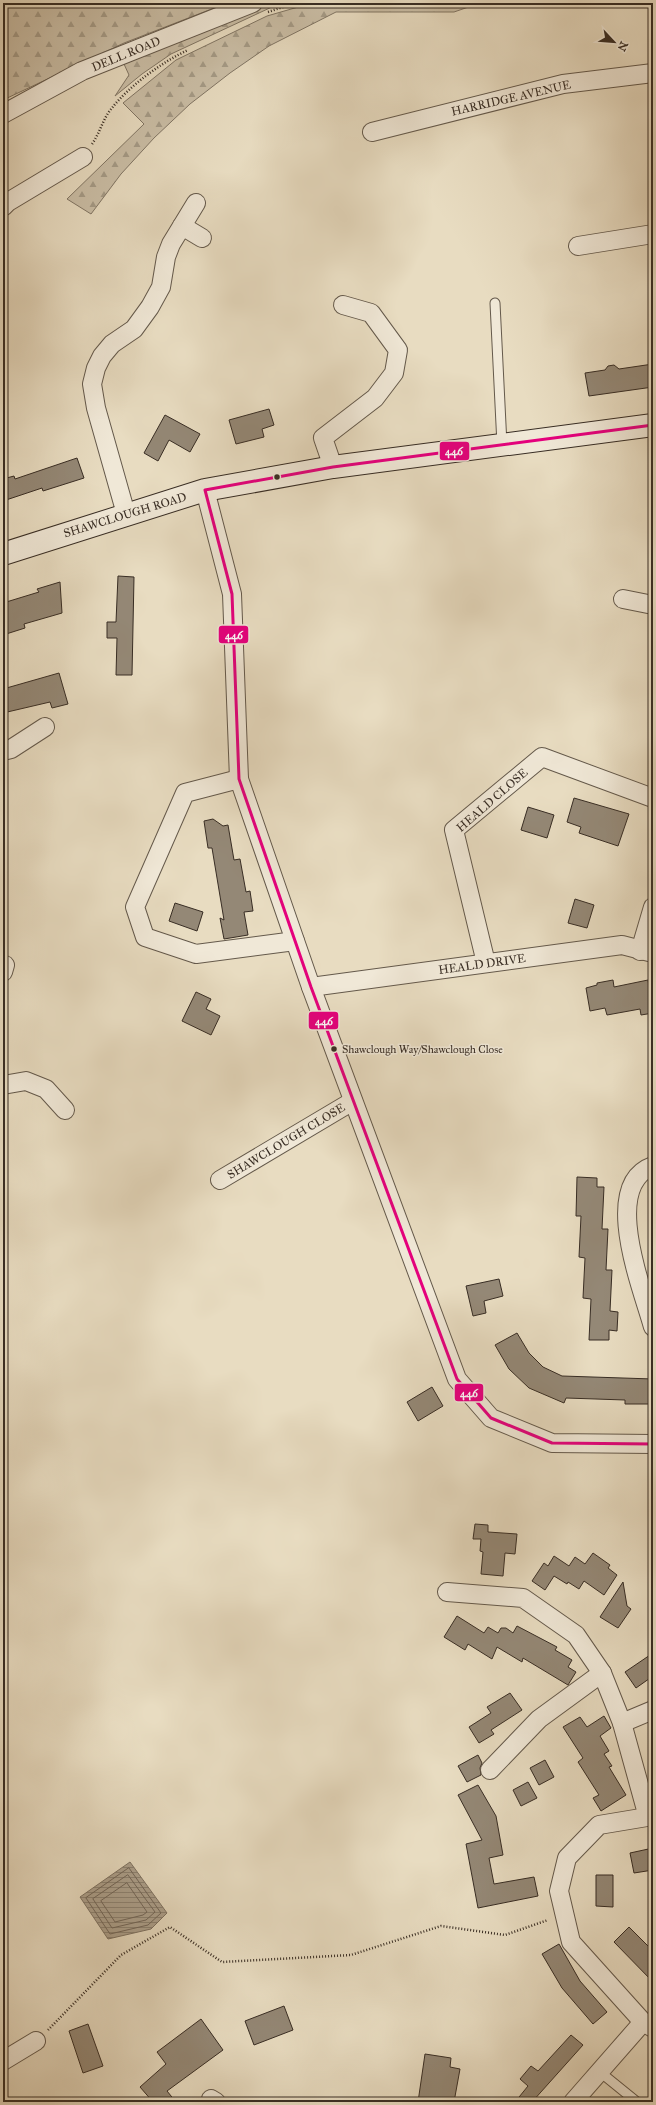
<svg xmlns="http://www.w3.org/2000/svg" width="656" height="2105" viewBox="0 0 656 2105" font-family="'IM FELL Great Primer',serif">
<defs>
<pattern id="forest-firs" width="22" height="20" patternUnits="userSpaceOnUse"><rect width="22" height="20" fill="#cabea6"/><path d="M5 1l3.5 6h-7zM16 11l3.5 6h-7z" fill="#a59b87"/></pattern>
<pattern id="water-rules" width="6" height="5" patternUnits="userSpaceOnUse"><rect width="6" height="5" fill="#aca08c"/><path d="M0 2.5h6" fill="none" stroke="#8d8372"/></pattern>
</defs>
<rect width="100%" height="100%" fill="#e8dcc1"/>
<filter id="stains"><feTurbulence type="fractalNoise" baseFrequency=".005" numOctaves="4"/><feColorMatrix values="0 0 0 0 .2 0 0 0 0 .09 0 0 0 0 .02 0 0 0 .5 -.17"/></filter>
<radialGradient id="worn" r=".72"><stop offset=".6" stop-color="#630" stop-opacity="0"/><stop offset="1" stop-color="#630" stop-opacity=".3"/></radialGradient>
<!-- forest -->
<g fill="url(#forest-firs)" stroke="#817665">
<polygon points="3,3 227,3 124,43 3,100"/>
<polygon points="271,3 276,3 274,6 171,54 142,74 115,96 129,75 124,64"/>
<polygon points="312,3 480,3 454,12 336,12 269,46 230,73 190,104 154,138 121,174 91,214 67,199 144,124 123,103 176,60 267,16"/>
</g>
<!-- water -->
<polygon fill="url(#water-rules)" stroke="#7e7262" points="130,1862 167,1913 151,1929 108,1939 80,1897"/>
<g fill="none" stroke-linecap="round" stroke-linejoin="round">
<!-- shore -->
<g stroke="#726658" stroke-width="1">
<polygon points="129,1868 161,1913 148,1925 110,1934 86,1898"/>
<polygon points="128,1875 155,1912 146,1920 112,1928 93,1899"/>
<polygon points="127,1883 147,1912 143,1915 115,1922 101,1901"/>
</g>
</g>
<!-- building -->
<g fill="#948876" stroke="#382d24">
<polygon points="653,364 653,387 589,396 585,373 605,370 608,366 614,365 619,369"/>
<polygon points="269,409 274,425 262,429 264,437 236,444 229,420"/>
<polygon points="165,415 200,434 190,452 169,440 158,461 144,453"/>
<polygon points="77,458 84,478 43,491 42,488 3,501 3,479 14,476 15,479"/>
<polygon points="118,576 134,577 132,675 116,675 117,638 107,638 107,622 116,622"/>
<polygon points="60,582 62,613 24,624 25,628 3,635 3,603 39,592 37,589"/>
<polygon points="59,673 68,704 52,708 50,702 3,713 3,689"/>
<polygon points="574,798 629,814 618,846 579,833 581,827 567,822"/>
<polygon points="528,807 554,815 547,838 521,830"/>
<polygon points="213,819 223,826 228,825 234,860 240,859 246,892 250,891 253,911 244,912 248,935 224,939 220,918 224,920 212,848 208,848 204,821"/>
<polygon points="575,899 594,905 587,928 568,923"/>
<polygon points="175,903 203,912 197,931 169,921"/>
<polygon points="613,980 614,987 648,980 653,1013 641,1015 640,1009 607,1015 605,1008 590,1011 586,988 597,985 597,983"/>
<polygon points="196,992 211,999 206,1009 220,1016 211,1035 182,1021"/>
<polygon points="577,1177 597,1178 597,1187 604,1187 602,1229 608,1229 606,1270 612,1270 610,1311 618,1312 617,1331 609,1330 609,1340 589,1340 591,1299 583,1298 585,1258 579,1257 581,1216 576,1216"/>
<polygon points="499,1279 503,1296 484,1301 486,1313 473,1316 466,1286"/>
<polygon points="517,1333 529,1353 543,1367 562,1376 653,1379 653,1404 625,1404 625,1400 566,1398 564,1403 529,1388 509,1369 495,1345"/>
<polygon points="432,1387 443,1406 418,1421 407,1402"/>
<polygon points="475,1524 488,1525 488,1532 517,1534 515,1554 505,1553 503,1576 481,1574 483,1552 480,1551 481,1539 473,1539"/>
<polygon points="593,1553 610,1565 608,1568 617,1575 604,1595 584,1581 579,1589 568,1582 567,1584 554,1576 545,1590 532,1581 544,1563 548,1566 554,1556 569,1566 575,1557 585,1564"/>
<polygon points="623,1582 627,1606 631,1609 618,1628 600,1617"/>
<polygon points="457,1616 484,1633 488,1627 498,1633 501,1628 506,1628 513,1633 517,1626 557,1647 555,1650 572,1660 568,1667 576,1672 568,1685 523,1658 522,1662 497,1647 492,1659 468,1644 465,1650 444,1637"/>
<polygon points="653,1653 653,1676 636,1688 625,1672"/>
<polygon points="510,1693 522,1710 491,1730 494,1734 479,1743 469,1727 491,1713 487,1707"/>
<polygon points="604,1716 611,1728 600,1736 609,1751 604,1754 612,1766 609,1767 626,1795 601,1811 593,1798 599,1795 578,1762 583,1758 563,1727 580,1717 587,1727"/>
<polygon points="478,1755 482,1763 480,1768 481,1775 467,1782 458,1766"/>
<polygon points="545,1760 554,1777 539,1785 530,1768"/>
<polygon points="528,1782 537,1798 521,1806 513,1790"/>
<polygon points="478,1785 496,1816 503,1855 489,1858 494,1884 534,1877 538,1896 478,1908 466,1844 482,1840 458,1795"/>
<polygon points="653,1848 653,1870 634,1873 630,1853"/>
<polygon points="596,1875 613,1875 613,1907 596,1906"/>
<polygon points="629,1927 653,1951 653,1982 614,1942"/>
<polygon points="559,1944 580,1981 607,2012 593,2024 562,1988 542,1954"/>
<polygon points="284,2006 293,2030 254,2045 245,2021"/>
<polygon points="201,2019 223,2050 167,2091 176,2102 153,2102 140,2087 166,2064 157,2052"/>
<polygon points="88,2024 103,2066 83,2073 69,2031"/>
<polygon points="571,2035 583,2045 532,2102 515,2102 528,2086 520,2079 531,2066 538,2071"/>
<polygon points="425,2054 451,2058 450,2067 460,2069 454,2102 418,2102"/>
</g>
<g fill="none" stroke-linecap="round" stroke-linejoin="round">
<defs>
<g id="service">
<polyline points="495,303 502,445"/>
<polyline points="600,2072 637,2102"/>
</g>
<g id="minor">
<polyline points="3,114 82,71 253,3"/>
<polyline points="372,132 563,84 653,73"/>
<polyline points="3,207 8,202 83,157"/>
<polyline points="182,226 202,238"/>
<polyline points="578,246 653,234"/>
<polyline points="333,467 323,438 375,398 394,373 398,350 371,313 343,305"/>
<polyline points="205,490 232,594 239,779 311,987 457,1379 491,1418 552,1443 653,1444"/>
<polyline points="126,514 96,408 92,384 96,368 102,356 112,344 134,329 150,307 161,287 166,257 171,244 196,203"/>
<polyline points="623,599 653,605"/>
<polyline points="3,751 11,749 45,727"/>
<polyline points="239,779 185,793 135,907 145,937 196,954 295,941"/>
<polyline points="640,951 653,907"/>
<polyline points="486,963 454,830 542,757 653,798"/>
<polyline points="3,972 5,965"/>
<polyline points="311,987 622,945 653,953"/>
<polyline points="3,1085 26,1081 46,1089 65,1110"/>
<path d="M653,1166C600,1185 643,1290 653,1327"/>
<polyline points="220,1180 353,1101"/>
<polyline points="447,1592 523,1598 576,1635 602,1673 622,1723 648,1817"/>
<polyline points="622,1723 653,1710"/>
<polyline points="490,1770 539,1719 602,1673"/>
<polyline points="653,1816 599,1825 567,1858 559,1891 571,1942 643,2022 653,2028"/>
<polyline points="3,2061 36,2041"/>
<polyline points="211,2099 216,2102"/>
<polyline points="573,2102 643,2022"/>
</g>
<polyline id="secondary" points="3,554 205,490 333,467 653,425"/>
</defs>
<!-- service casing -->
<use href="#service" stroke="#64594b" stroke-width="11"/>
<!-- minor casing -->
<use href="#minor" stroke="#64594b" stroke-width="20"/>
<!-- secondary casing -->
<use href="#secondary" stroke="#382d24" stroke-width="24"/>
<!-- path -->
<g stroke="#382d24" stroke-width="2.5" stroke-dasharray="1 2" stroke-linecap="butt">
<polyline points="268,12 295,3"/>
<path d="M92,144C100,133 103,118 112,108C129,86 162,62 188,50"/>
<polyline points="48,2030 121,1955 170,1927 222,1962 351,1955 441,1926 505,1935 548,1920"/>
</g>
<!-- service -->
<use href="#service" stroke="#f0e8d7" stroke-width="9"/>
<!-- minor -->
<use href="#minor" stroke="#f0e8d7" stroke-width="18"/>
<!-- secondary -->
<use href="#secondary" stroke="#f0e8d7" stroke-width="22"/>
<defs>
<polyline id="bus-1" points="653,425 333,467 205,490 232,594 239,779 311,987 457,1379 491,1418 552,1443 653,1444"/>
</defs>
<!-- bus-1 casing -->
<use href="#bus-1" stroke="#f0e8d7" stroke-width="6"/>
<!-- bus-1 -->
<use href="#bus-1" stroke="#e5007d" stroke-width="3"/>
</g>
<!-- markers -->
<g fill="#382d24" stroke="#f0e8d7" stroke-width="1.5">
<circle cx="277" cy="477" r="3.5"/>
<circle cx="334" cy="1049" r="3.5"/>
</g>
<g text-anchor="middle" stroke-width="3" stroke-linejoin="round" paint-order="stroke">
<!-- bus labels -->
<g font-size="11" fill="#382d24" stroke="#f0e8d7" text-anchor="start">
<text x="342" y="1053">Shawclough Way/Shawclough Close</text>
</g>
<!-- street labels -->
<g font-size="12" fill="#382d24" stroke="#f0e8d7">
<text transform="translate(126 54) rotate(-22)" y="4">DELL ROAD</text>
<text transform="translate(511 98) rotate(-13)" y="4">HARRIDGE AVENUE</text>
<text transform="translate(125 515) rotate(-17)" y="4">SHAWCLOUGH ROAD</text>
<text transform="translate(492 800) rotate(-41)" y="4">HEALD CLOSE</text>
<text transform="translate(482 964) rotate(-8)" y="4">HEALD DRIVE</text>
<text transform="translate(286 1141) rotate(-31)" y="4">SHAWCLOUGH CLOSE</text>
</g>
</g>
<g stroke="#f0e8d7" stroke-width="1.5">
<rect x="439" y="441" width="31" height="20" rx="4" fill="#e5007d"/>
<rect x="218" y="625" width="31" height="19" rx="4" fill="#e5007d"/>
<rect x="308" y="1011" width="31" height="19" rx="4" fill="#e5007d"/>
<rect x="454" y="1383" width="30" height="19" rx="4" fill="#e5007d"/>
</g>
<g font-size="11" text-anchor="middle" font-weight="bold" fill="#fff">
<text x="454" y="455">446</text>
<text x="234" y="639">446</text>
<text x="324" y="1025">446</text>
<text x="469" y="1397">446</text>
</g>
<!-- margin -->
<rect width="656" height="2105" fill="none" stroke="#e8dcc1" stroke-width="16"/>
<rect x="4" y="4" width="648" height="2097" fill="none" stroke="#382d24" stroke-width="2"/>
<rect x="8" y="8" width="640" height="2089" fill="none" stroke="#382d24"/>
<!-- north arrow -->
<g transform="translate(614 42) rotate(116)" stroke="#f0e8d7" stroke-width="3" paint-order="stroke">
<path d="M0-3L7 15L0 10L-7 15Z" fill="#382d24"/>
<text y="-6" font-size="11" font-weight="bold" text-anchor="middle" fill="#382d24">N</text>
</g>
<rect width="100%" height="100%" filter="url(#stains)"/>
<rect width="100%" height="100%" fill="url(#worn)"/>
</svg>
